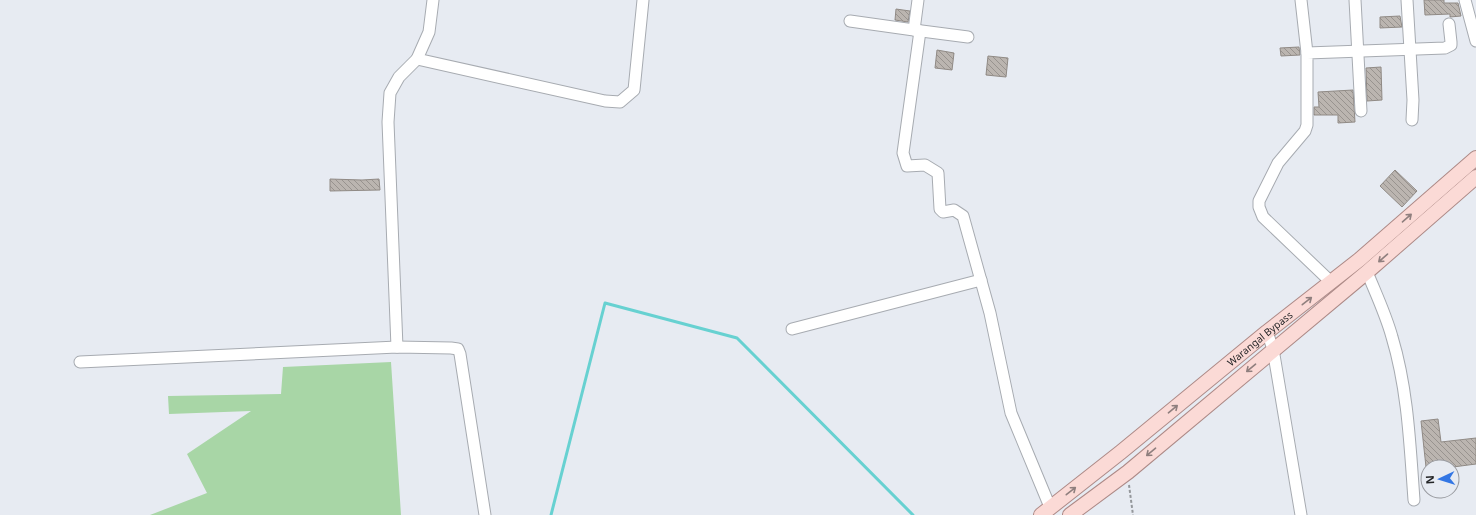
<svg xmlns="http://www.w3.org/2000/svg" width="1476" height="515" viewBox="0 0 1476 515" font-family="'Noto Sans',sans-serif">
<defs>
<pattern id="building-back-hatch" width="6" height="6" patternUnits="userSpaceOnUse"><rect width="6" height="6" fill="#bbb5b0"/><path d="M-1 5l2 2M0 0l6 6M5-1l2 2" fill="none" stroke="#98938f"/></pattern>
</defs>
<rect width="100%" height="100%" fill="#e7ebf2"/>
<!-- green -->
<polygon fill="#a8d6a6" points="391,362 401,515 150,515 207,493 187,454 251,411 169,414 168,396 281,394 283,367"/>
<g fill="none" stroke-linecap="round" stroke-linejoin="round">
<!-- stream -->
<polyline stroke="#67d1d1" stroke-width="3" points="551,515 605,303 737,338 913,515"/>
</g>
<!-- building -->
<g fill="url(#building-back-hatch)" stroke="#908a85">
<polygon points="1424,0 1444,0 1444,3 1458,3 1461,16 1450,17 1450,14 1425,15"/>
<polygon points="896,9 910,11 908,22 895,20"/>
<polygon points="1400,16 1402,27 1380,28 1380,17"/>
<polygon points="1299,47 1300,55 1281,56 1280,48"/>
<polygon points="937,50 954,53 952,70 935,68"/>
<polygon points="988,56 1008,58 1006,77 986,75"/>
<polygon points="1381,67 1382,100 1367,101 1366,68"/>
<polygon points="1353,90 1355,122 1338,123 1338,115 1314,115 1314,107 1319,107 1318,92"/>
<polygon points="1395,170 1417,191 1402,207 1380,186"/>
<polygon points="330,179 362,180 379,179 380,190 330,191"/>
<polygon points="1438,419 1441,442 1476,438 1476,464 1453,467 1426,467 1421,421"/>
</g>
<g fill="none" stroke-linecap="round" stroke-linejoin="round">
<defs>
<g id="minor">
<polyline points="1301,0 1307,53"/>
<polyline points="1355,0 1361,111"/>
<polyline points="1407,0 1413,100 1412,120"/>
<polyline points="1465,0 1476,41"/>
<polyline points="850,21 914,30 918,0"/>
<polyline points="914,30 968,37"/>
<polyline points="920,31 903,153 907,166 925,165 938,173 940,209 943,212 954,210 963,216 990,313 1011,413 1050,507"/>
<polyline points="417,59 605,101 620,102 634,90 643,0"/>
<path d="M1367,272C1376,294 1386,315 1392,337C1408,390 1410,446 1414,500"/>
<polyline points="1331,282 1263,217 1259,207 1259,201 1278,163 1305,131 1307,125 1307,53 1445,48 1451,45 1451,42 1449,24"/>
<polyline points="792,329 981,280"/>
<polyline points="1267,332 1273,349 1301,515"/>
<polyline points="397,347 388,122 390,93 399,77 417,59 429,32 433,0"/>
<polyline points="80,362 397,347 451,348 458,349 460,354 485,515"/>
</g>
<g id="major">
<path id="s1" d="M1041,515L1121,452L1267,332L1359,260L1476,158"/>
<polyline points="1070,515 1128,472 1367,272 1476,177"/>
</g>
</defs>
<!-- minor casing -->
<use href="#minor" stroke="#a7abb1" stroke-width="13"/>
<!-- major casing -->
<use href="#major" stroke="#ad8a87" stroke-width="16"/>
<!-- path -->
<polyline stroke="#94979b" stroke-width="2" stroke-dasharray="3 2" stroke-linecap="butt" points="1129,485 1133,515"/>
<!-- minor -->
<use href="#minor" stroke="#fff" stroke-width="11"/>
<!-- major -->
<use href="#major" stroke="#fbdad6" stroke-width="14"/>
</g>
<!-- one-way arrows -->
<defs><path id="oneway-shaft" d="M-6 0H5M1.5-3L5.5 0L1.5 3" fill="none" stroke-width="1.6" stroke-linecap="round" stroke-linejoin="round"/></defs>
<g stroke="#8f7f7e">
<use href="#oneway-shaft" transform="translate(1407 218) rotate(-41)"/>
<use href="#oneway-shaft" transform="translate(1383 258) rotate(139)"/>
<use href="#oneway-shaft" transform="translate(1307 301) rotate(-38)"/>
<use href="#oneway-shaft" transform="translate(1251 368) rotate(140)"/>
<use href="#oneway-shaft" transform="translate(1173 409) rotate(-40)"/>
<use href="#oneway-shaft" transform="translate(1151 452) rotate(140)"/>
<use href="#oneway-shaft" transform="translate(1071 491) rotate(-38)"/>
</g>
<g text-anchor="middle" stroke-width="3" stroke-linejoin="round" paint-order="stroke">
<!-- street labels -->
<g font-size="10" fill="#232426" stroke="#e7ebf2">
<text dy="4" stroke="none"><textPath href="#s1" startOffset="281">Warangal Bypass</textPath></text>
</g>
</g>
<!-- north arrow -->
<g transform="translate(1440 479) rotate(266)"><circle r="19" fill="#e7ebf2" stroke="#999ba0"/>
<path d="M0-3L7 15L0 10L-7 15Z" fill="#3376e4"/>
<text y="-6" font-size="11" font-weight="bold" text-anchor="middle" fill="#232426">N</text>
</g>
</svg>
